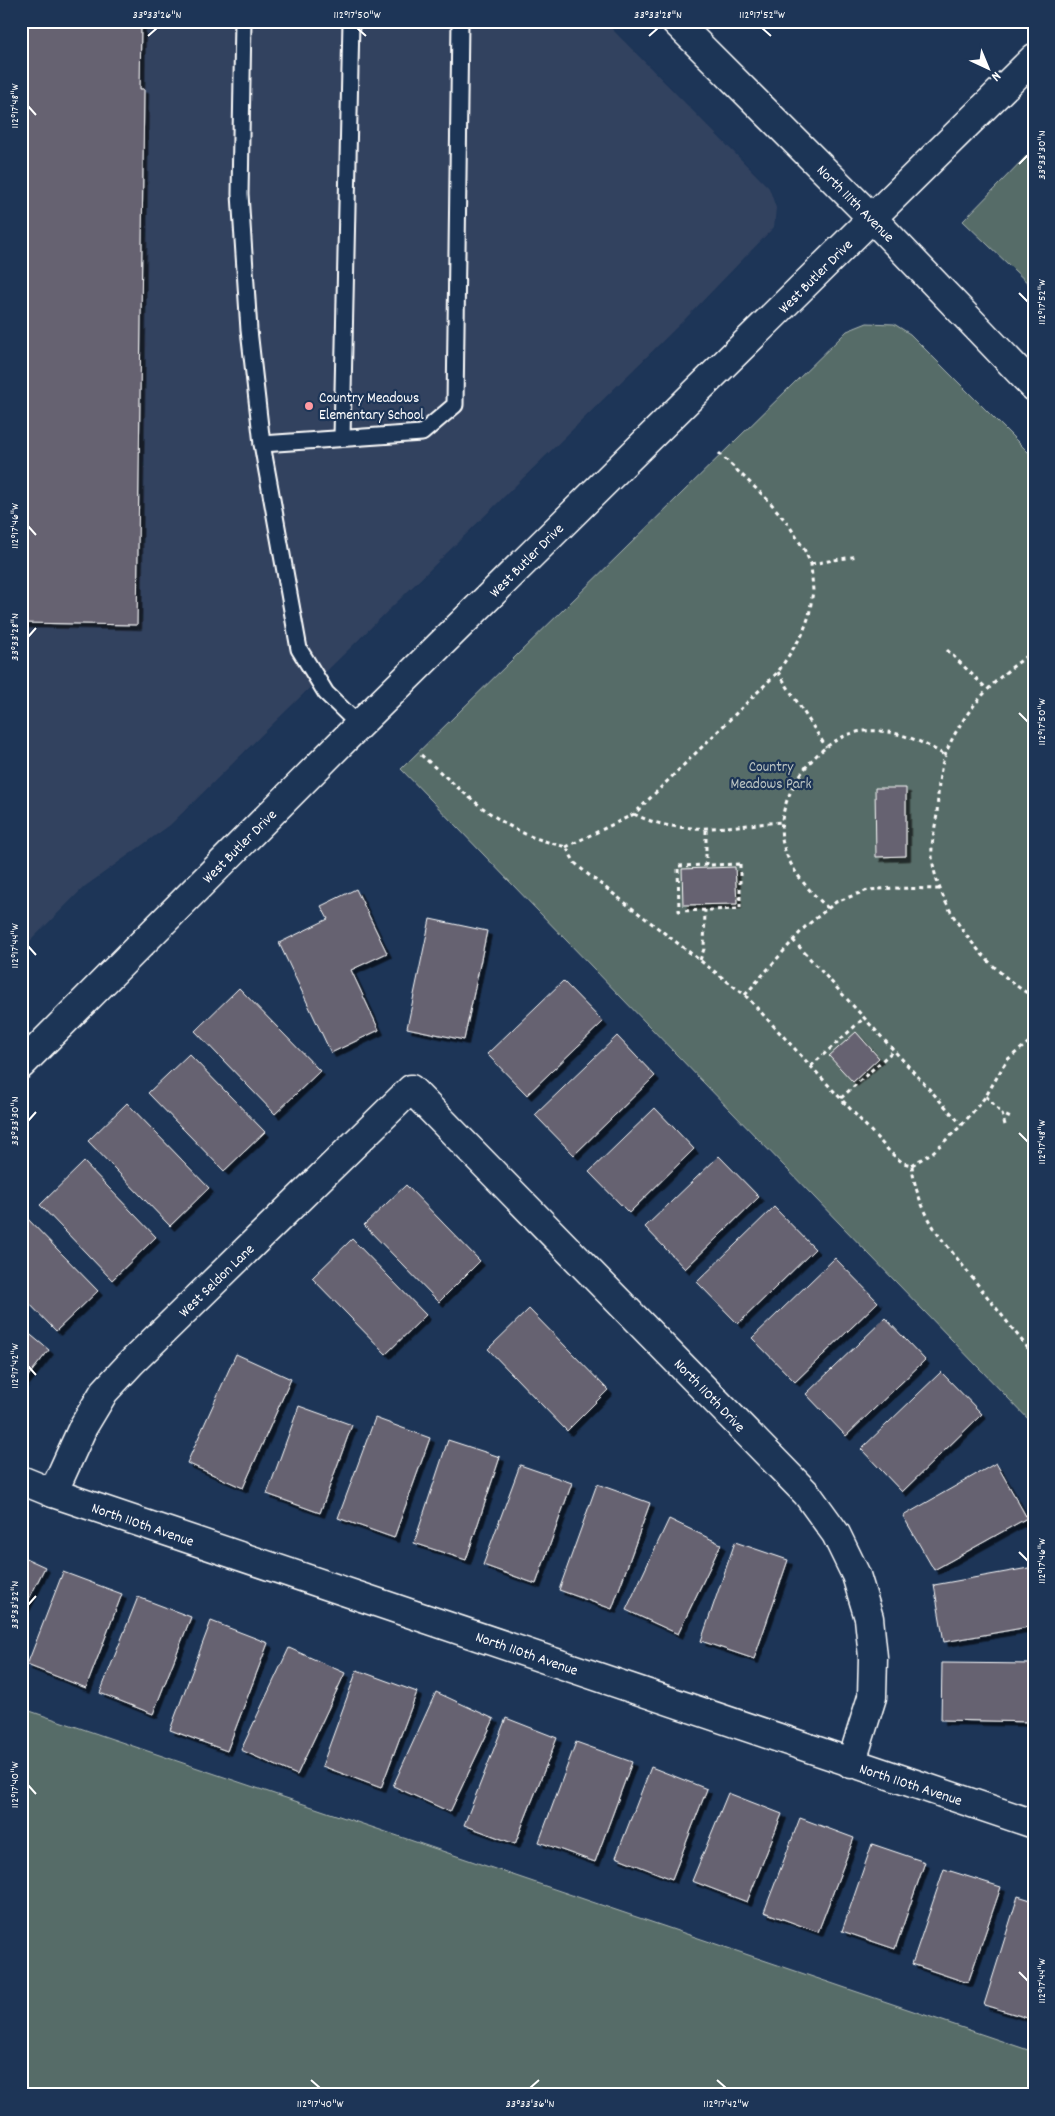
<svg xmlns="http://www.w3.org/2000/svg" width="1055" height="2116" viewBox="0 0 1055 2116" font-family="Dekko,sans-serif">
<defs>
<filter id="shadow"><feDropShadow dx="4.5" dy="4.5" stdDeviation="0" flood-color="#0009"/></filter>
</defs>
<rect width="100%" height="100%" fill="#1d3557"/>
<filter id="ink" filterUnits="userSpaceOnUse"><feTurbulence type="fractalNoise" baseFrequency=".02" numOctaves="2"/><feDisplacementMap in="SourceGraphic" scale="10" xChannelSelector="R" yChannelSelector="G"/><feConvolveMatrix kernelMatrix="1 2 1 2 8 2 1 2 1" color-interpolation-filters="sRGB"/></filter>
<g filter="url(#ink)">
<!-- built -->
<polygon fill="#33425f" points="21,21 604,21 769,188 776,208 774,227 686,318 170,825 84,887 21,950"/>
<!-- green -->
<g fill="#576c67" stroke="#abb6b3">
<polygon points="1034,148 1034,289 963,221"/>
<polygon points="867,323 894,324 910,334 1034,458 1034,1425 401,769 847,331"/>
<polygon points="21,1708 1034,2052 1034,2095 21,2095"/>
</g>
<!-- building -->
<g fill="#666271" stroke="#fff" filter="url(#shadow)">
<polygon points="21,21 141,21 140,89 144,89 137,625 21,623"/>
<polygon points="875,788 906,788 906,856 876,857"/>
<polygon points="735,867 737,904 683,905 682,869"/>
<polygon points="356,889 387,953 351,970 379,1030 331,1053 279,943 328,919 321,906"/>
<polygon points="430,919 487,931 464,1040 407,1028"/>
<polygon points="563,981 603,1022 527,1095 487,1054"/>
<polygon points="239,988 320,1071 275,1114 195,1031"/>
<polygon points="856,1032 879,1058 853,1082 829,1056"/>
<polygon points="617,1036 655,1076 574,1155 535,1115"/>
<polygon points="189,1054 265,1132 224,1171 148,1093"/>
<polygon points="127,1103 209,1188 170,1226 88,1141"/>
<polygon points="655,1108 694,1149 629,1213 589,1172"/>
<polygon points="719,1156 759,1197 685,1269 645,1227"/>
<polygon points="84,1162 156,1237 112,1280 40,1205"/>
<polygon points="406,1185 480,1261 439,1302 364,1225"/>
<polygon points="774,1207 815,1249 738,1324 697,1282"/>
<polygon points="22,1213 98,1291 56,1331 21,1295"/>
<polygon points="352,1239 426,1315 386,1354 312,1278"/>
<polygon points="835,1258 878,1302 795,1382 752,1338"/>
<polygon points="529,1309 608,1390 567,1431 488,1349"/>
<polygon points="885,1318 925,1360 846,1436 806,1394"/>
<polygon points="21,1327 49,1350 21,1385"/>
<polygon points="236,1354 291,1379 243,1488 187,1463"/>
<polygon points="941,1372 982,1414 902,1492 861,1449"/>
<polygon points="299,1406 352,1425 320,1513 267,1494"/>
<polygon points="375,1418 430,1438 394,1538 338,1518"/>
<polygon points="448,1440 500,1457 466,1560 414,1543"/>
<polygon points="996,1463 1027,1518 934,1570 903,1516"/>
<polygon points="520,1465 572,1483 536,1584 483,1565"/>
<polygon points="597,1484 650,1503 612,1609 559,1590"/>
<polygon points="669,1519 721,1544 678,1634 626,1610"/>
<polygon points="735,1542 788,1560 754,1659 701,1641"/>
<polygon points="21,1556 45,1567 21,1615"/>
<polygon points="1034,1567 1034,1626 944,1642 934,1585"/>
<polygon points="63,1572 122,1594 86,1688 27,1665"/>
<polygon points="138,1597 191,1617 153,1714 100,1693"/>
<polygon points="211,1621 268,1643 227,1751 170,1730"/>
<polygon points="289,1648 345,1673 297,1775 241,1750"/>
<polygon points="942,1663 1034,1664 1033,1722 941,1720"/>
<polygon points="357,1670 417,1692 381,1788 322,1766"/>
<polygon points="436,1692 494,1719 450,1812 393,1786"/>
<polygon points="506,1718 557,1738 515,1844 464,1825"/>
<polygon points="576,1742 632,1762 595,1862 539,1842"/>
<polygon points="651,1767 707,1789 672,1879 616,1857"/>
<polygon points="728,1793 782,1814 747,1902 692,1881"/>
<polygon points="800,1818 854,1838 818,1932 764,1912"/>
<polygon points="872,1844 925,1862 895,1949 842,1931"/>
<polygon points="944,1869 1001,1887 968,1983 912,1964"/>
<polygon points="1018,1896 1034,1901 1034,2020 984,2005"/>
</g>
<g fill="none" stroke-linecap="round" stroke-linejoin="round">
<defs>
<g id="lane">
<polyline points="243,21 240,194 249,330 262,444 299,649 326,693 359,725"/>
<polyline points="342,438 351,21"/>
<polyline points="262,444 422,433 455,405 460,21"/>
</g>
<g id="street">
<polyline points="21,1480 53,1493 1034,1824"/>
<polyline points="53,1493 83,1427 104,1392 132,1362 411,1089 807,1494 836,1534 856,1575 869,1618 873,1657 872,1697 851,1764"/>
</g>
<g id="secondary">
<polyline points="675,21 872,218 1034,387"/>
<polyline points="21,1065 359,725 1034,58"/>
</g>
</defs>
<!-- lane casing -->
<use href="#lane" stroke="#fff" stroke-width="19"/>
<!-- street casing -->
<use href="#street" stroke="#fff" stroke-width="31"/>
<!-- secondary casing -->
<use href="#secondary" stroke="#fff" stroke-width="31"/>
<!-- path -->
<g stroke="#fff" stroke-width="3" stroke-dasharray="4 4" stroke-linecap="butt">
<polyline points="811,564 858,556"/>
<polyline points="947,650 987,689"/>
<path d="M1034,652C995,675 954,721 942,765C938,781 938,799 937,814C935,828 931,843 932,856C936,909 989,972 1034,997"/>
<polyline points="778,672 826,747"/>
<path d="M421,755C451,781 480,810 515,829C531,838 548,842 566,847L575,863L585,872L745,995L891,1153L903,1163L912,1165C914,1191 924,1211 937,1233L1034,1356"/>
<path d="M634,814C682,838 731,825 783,822"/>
<polyline points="706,830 706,865"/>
<polyline points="566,847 634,814 778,672 802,635 809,616 813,591 811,564 804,549 788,524 769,501 719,453"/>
<polygon points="740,864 740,909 679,911 678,866"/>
<path d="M828,908C808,890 790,870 783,844C772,799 818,735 864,731C895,729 920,740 946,756"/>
<polyline points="793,940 962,1125"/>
<polyline points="700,960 704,949 705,910"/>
<polyline points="745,995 805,927 836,902 868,890 893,888 940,889"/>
<polyline points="811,1066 864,1018"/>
<polyline points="986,1096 1002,1114"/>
<polyline points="841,1098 894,1050"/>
<polyline points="1005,1125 1002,1114 1013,1119"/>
<polyline points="912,1165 933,1152 962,1125 986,1096 1007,1060 1034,1038"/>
</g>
<!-- lane -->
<use href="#lane" stroke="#1d3557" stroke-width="15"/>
<!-- street -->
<use href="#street" stroke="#1d3557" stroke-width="28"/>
<!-- secondary -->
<use href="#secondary" stroke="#1d3557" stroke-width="28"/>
</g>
</g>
<!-- ticks -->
<path fill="none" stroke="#fff" stroke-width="2" d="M357,28L366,36M762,28L771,36M148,36L157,28M649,36L658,28M28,106L36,115M1019,164L1028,155M1019,293L1028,302M28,526L36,535M28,637L36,628M1019,713L1028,722M28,946L36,955M28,1121L36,1112M1019,1133L1028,1142M28,1366L36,1375M1019,1552L1028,1561M28,1605L36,1596M28,1785L36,1794M1019,1972L1028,1981M311,2080L320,2088M717,2080L726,2088M530,2088L539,2080"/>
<!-- markers -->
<circle fill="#ff9aa2" stroke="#1d3557" stroke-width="2" cx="309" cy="406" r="5"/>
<g text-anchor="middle" stroke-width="4.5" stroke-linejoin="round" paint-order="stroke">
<!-- street labels -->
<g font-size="15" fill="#fff" stroke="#1d3557">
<text transform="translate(856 203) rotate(45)" y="5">North 111th Avenue</text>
<text transform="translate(815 276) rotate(-45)" y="5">West Butler Drive</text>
<text transform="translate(526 560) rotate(-45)" y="5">West Butler Drive</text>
<text transform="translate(239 846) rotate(-45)" y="5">West Butler Drive</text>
<text transform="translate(216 1280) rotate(-44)" y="5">West Seldon Lane</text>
<text transform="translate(710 1395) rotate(46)" y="5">North 110th Drive</text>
<text transform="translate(143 1524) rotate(19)" y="5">North 110th Avenue</text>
<text transform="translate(527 1653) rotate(19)" y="5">North 110th Avenue</text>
<text transform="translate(911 1784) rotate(18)" y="5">North 110th Avenue</text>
</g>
<!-- poi labels -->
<g font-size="15" fill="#fff" stroke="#1d3557" text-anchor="start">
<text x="319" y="402">Country Meadows<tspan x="319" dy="17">Elementary School</tspan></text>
</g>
<!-- park labels -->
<g font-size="15" fill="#bcc4c2" stroke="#1d3557">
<text x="771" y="771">Country<tspan x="771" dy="17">Meadows Park</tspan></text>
</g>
</g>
<!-- margin -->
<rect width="1055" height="2116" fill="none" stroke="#1d3557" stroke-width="55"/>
<!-- north arrow -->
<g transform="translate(988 68) rotate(136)" stroke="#1d3557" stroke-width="4" paint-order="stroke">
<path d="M0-4L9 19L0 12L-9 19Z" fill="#ffffff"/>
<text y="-8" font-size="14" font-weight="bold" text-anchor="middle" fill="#ffffff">N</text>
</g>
<rect x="28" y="28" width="1000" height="2060" fill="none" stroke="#fff" stroke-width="2"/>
<g font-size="12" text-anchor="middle" fill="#fff">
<text x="157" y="18">33°33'26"N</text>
<text x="357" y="18">112°17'50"W</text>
<text x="658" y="18">33°33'28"N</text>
<text x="762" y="18">112°17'52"W</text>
<text transform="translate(14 106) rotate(-90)" y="4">112°17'48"W</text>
<text transform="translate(1041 155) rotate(-90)" y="4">33°33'30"N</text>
<text transform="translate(1041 302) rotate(-90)" y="4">112°17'52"W</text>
<text transform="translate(14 526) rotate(-90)" y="4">112°17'46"W</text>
<text transform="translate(14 637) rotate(-90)" y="4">33°33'28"N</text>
<text transform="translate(1041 722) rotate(-90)" y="4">112°17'50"W</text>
<text transform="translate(14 946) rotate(-90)" y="4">112°17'44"W</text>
<text transform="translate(14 1121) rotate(-90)" y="4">33°33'30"N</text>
<text transform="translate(1041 1142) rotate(-90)" y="4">112°17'48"W</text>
<text transform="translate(14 1366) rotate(-90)" y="4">112°17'42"W</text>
<text transform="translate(1041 1561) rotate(-90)" y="4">112°17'46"W</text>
<text transform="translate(14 1605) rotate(-90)" y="4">33°33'32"N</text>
<text transform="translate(14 1785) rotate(-90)" y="4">112°17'40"W</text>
<text transform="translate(1041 1981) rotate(-90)" y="4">112°17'44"W</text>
<text x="320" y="2107">112°17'40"W</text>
<text x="530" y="2107">33°33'36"N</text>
<text x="726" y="2107">112°17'42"W</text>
</g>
</svg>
